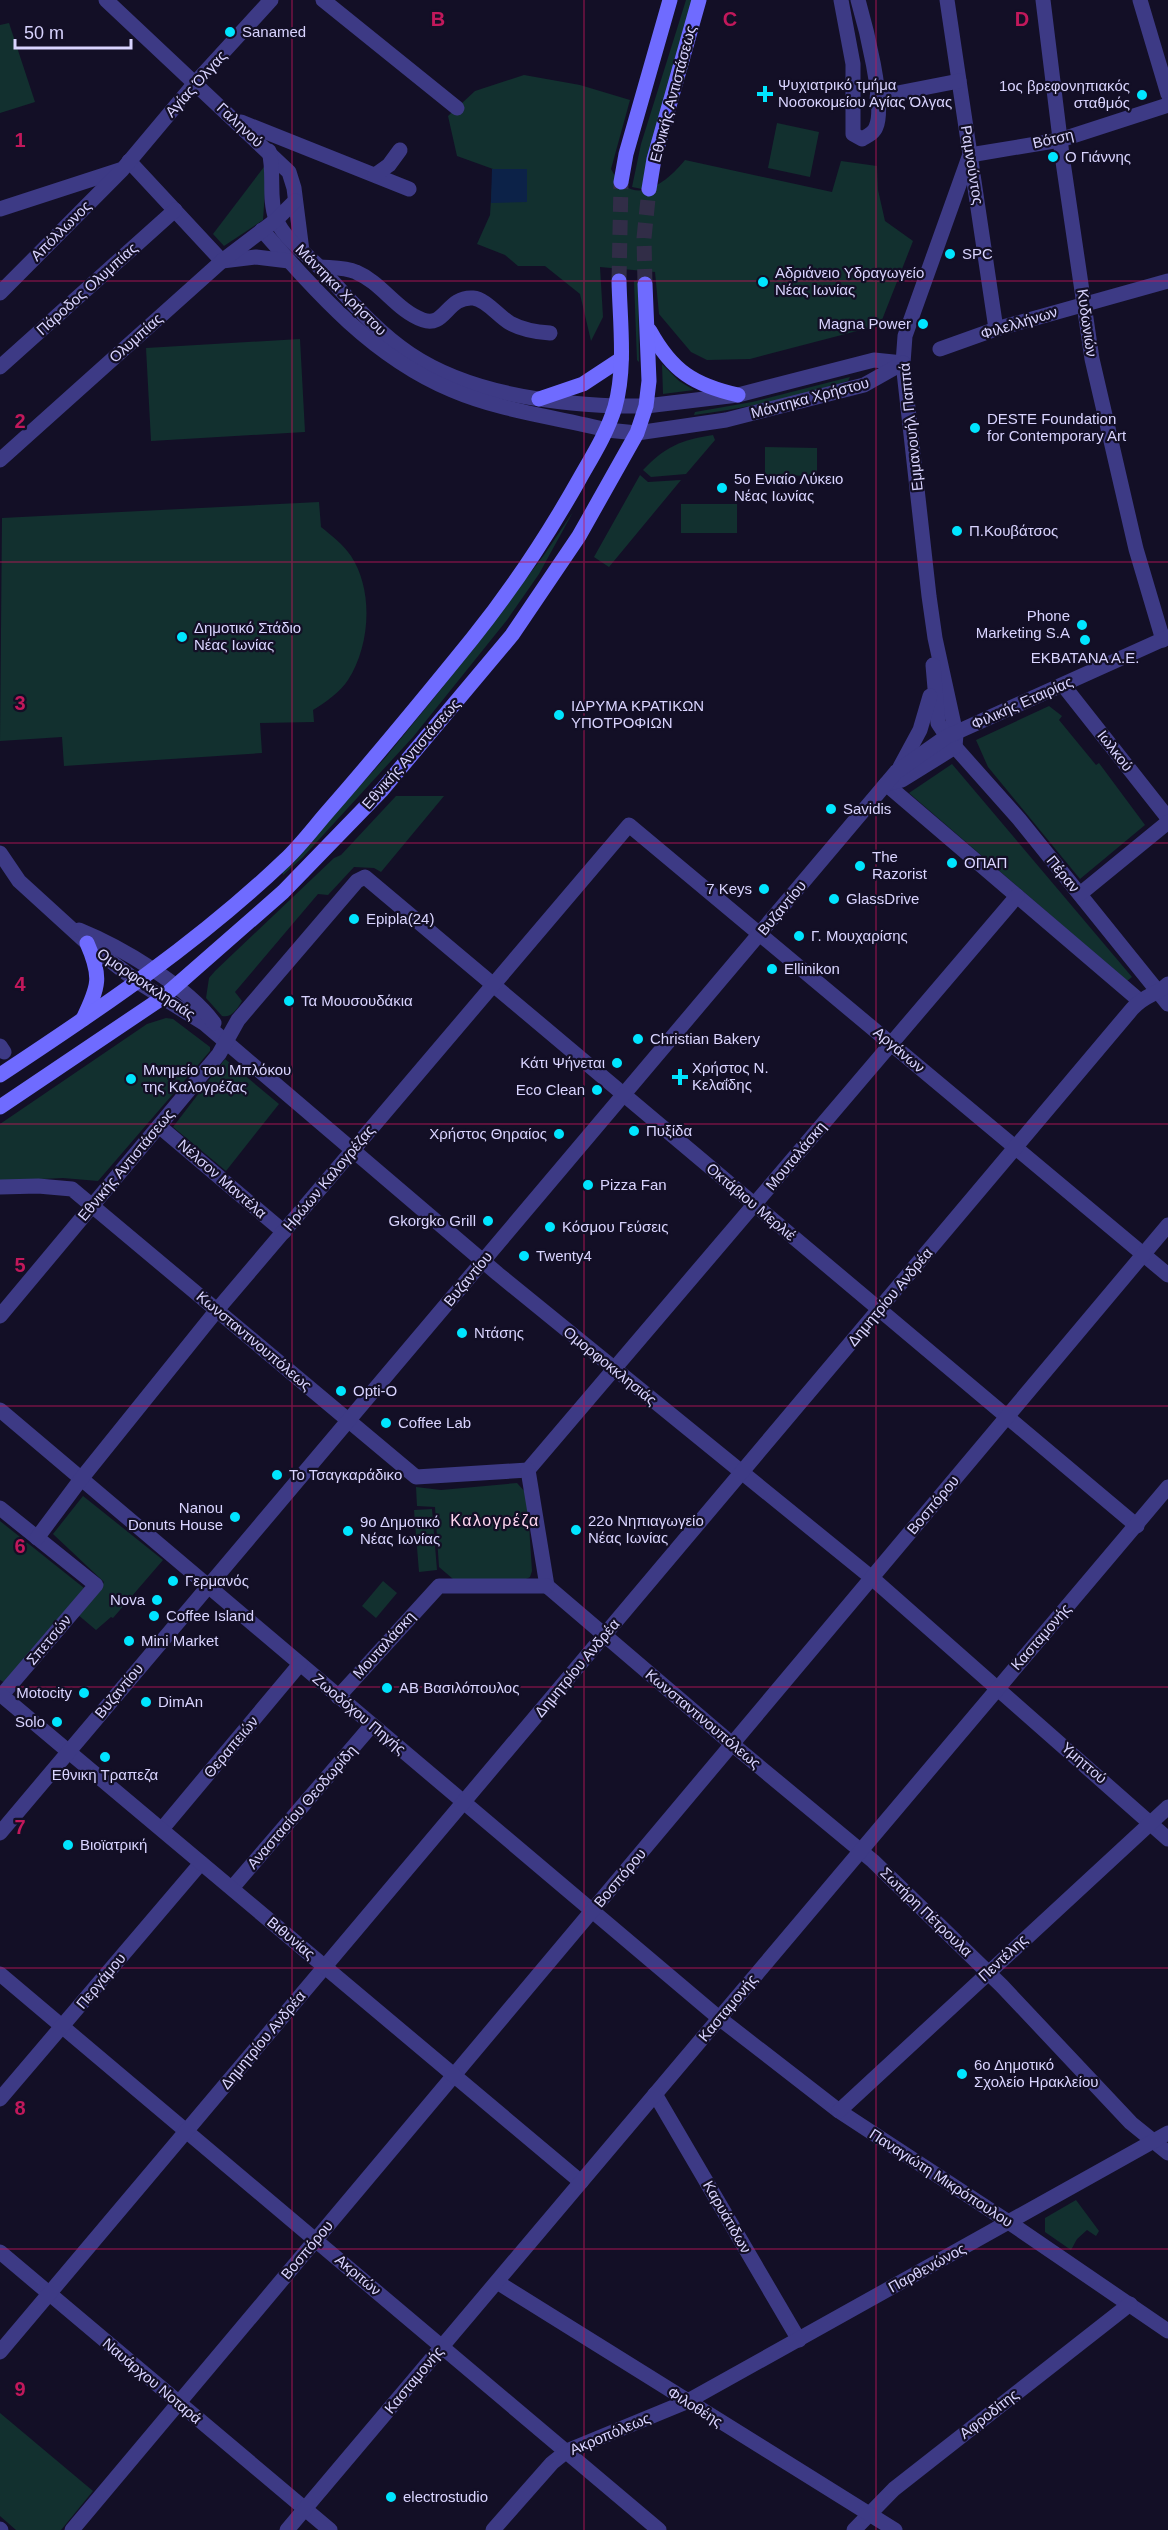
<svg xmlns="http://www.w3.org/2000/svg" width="1168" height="2530" viewBox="0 0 1168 2530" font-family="Helvetica,sans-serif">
<rect width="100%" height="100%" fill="#130f26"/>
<!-- green -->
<g fill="#12302f">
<polygon points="686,0 695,0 642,189 632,187 641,144"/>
<polygon points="9,23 35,102 0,113 0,25"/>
<path d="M524,75L580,85L630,100L611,169C631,208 663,187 685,160L832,192L841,161L877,166L878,190L885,221L913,241L880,325L750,359L707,360L691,352L659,314L655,272L600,267L603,317L591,341L580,294L545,266H518L505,255L477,244L490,215L493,169L457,156L448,116L475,91Z"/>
<polygon points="777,123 819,132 810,177 768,168"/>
<polygon points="267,163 263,220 224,246 213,234"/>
<polygon points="634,281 638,281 639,362 637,360"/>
<polygon points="300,339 305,432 151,441 146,348"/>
<polygon points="662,364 679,381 694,390 663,394"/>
<path d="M850,377L848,381C798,396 746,409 694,415L695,412L752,402Z"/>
<path d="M713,435L715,440L686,474L651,477L643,470C666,446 681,440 713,435Z"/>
<polygon points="765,447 817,448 817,476 765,475"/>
<polygon points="640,475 648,482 681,480 609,567 594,557"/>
<path d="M319,502L321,527C332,536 343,544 351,556C374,591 370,646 348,680C340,692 326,702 313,710L314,722L260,723L262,753L64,766L62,737L0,741L2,518Z"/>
<rect x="681" y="504" width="56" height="29"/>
<polygon points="573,512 539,574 507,620 413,737 303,857 283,875 282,872 385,758 442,688 544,555"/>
<polygon points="1049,706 1062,716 1059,720 1096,765 1099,763 1145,825 1080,879 988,767 976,740"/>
<polygon points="952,764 1132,977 1127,981 909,793"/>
<path d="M396,796H444L381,872L374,868L354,867L328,895L318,894L235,992L242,1001C237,1009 232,1018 222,1016L206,998L209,978L215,971L334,858L341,855Z"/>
<polygon points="166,1018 173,1019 210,1047 210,1051 98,1181 63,1178 0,1181 0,1124 147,1024"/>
<polygon points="225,1059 279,1104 226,1171 173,1127"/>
<polygon points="517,1483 527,1494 532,1571 530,1577 524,1580 453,1579 439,1567 435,1507 417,1506 416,1487 441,1490"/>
<polygon points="83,1496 163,1560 113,1618 111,1617 96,1630 77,1614 104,1582 53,1534"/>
<polygon points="432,1509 437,1570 419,1572 414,1510"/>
<polygon points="0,1521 84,1588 5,1683 0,1680"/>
<polygon points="383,1581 397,1593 376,1618 362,1606"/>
<polygon points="1076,2200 1099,2231 1096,2236 1087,2230 1077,2239 1071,2250 1045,2232 1045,2218"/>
<polygon points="0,2413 93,2491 61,2530 16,2530 0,2516"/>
</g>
<!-- water -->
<polygon fill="#0c2248" points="492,169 527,169 527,202 491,203"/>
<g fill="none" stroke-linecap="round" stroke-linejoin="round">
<!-- secondary-tunnel -->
<g stroke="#312d47" stroke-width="15" stroke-dasharray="15 8" stroke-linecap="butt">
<polyline points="619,281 621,182"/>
<polyline points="645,284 644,238 649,189"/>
</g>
<!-- minor -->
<g stroke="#3d3a85" stroke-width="15">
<polyline points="106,0 289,172 294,188 302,251"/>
<polyline points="323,0 457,108"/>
<path d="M841,0L853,64V134L862,139C867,136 874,133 876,127C886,105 865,24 858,0"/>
<polyline points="947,0 996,329"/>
<polyline points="1043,0 1062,155 1092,359 1136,549 1163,640"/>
<polyline points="1140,0 1168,94"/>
<polyline points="877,97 959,81"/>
<polyline points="241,122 409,189"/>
<path d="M269,151C275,173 268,198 276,219C285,241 308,254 324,272C351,301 377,332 410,354C468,393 547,403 615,406"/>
<polyline points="970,155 1060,140 1168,105"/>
<polyline points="129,161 222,261"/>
<polyline points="375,175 389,165 400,150"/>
<polyline points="0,209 120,170"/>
<path d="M262,230C318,294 373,357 452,390C501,411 556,417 607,430"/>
<polyline points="222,261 256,257 289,261"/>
<path d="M320,267C332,268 345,267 356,272C382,283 397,311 423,320C445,328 447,296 473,298C486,299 498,316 510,323C523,330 535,332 550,333"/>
<polyline points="0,293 122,170 195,83 271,0"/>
<polyline points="940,349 996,329 1168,281"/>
<polyline points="903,363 905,336 969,157"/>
<polyline points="0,367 175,210"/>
<polyline points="0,460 222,261 276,220 295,201"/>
<polyline points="1063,685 1168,818"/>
<polyline points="955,747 1019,819 1168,1004"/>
<polyline points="886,784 1140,1001"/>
<polyline points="0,853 19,881 87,943 138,982 205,1024 498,1274 872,1578 1168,1839"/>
<polyline points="1080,894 1168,822"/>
<path d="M79,930C121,947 187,986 214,1023"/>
<polyline points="0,1046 4,1052"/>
<polyline points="159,1126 284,1232"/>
<polyline points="0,1187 38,1186 72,1189 416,1477 528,1470"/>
<polyline points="0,1316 219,1054 238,1020 357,881 365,877 1137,1526"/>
<polyline points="0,1410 719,2018 839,2111 1010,2223 1168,2331"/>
<polyline points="528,1470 1017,896"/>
<polyline points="528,1470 547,1586"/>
<polyline points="0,1508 96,1585 2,1695"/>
<polyline points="37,1538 81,1479 217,1310 629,825 1168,1275"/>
<polyline points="547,1586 732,1744 873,1861 1002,1986 1131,2123 1168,2153"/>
<polyline points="338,1697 439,1586 547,1586"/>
<polyline points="162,1829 300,1664"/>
<polyline points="232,1888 372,1725"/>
<polyline points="0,1974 659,2530"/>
<polyline points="655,2094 799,2340"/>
<polyline points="0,2099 201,1863"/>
<polyline points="839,2111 1168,1807"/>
<polyline points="0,2252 330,2530"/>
<path d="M0,2352L1132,1009C1145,994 1155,996 1168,984"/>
<polyline points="72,2530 1168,1225"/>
<polyline points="493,2530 552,2463 567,2451 686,2402 1168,2133"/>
<polyline points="854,2530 894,2489 1130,2304"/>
</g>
<!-- tertiary -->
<g stroke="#3d3a85" stroke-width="15">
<polyline points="903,363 929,596 935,638 956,734 955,747"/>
<polyline points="615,406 646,406 738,395 874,360 903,363"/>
<polyline points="607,430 637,433 726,420 864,385 903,363"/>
<polyline points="933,665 938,723 952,744"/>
<polyline points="900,767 920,730 930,696"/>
<polyline points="886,784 902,780 955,747"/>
<polyline points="0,1694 581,2182"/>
<polyline points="0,1833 896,772 946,737 1168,637"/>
<polyline points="497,2282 895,2530"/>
<polyline points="0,2529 1,2530"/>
<polyline points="287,2530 1168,1487"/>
</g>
<!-- secondary -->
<g stroke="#6f6bff" stroke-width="15">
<polyline points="621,182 626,154 670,0"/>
<polyline points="649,189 654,159 699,0"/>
<path d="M650,331C672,371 694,385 738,395"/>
<polyline points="539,399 583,384 621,359"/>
<path d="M83,1019C99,986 102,977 87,943"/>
<path d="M0,1075C100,1009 198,943 285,860C301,845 315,826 330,809C379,753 425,697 472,639C513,588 548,535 580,478C593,455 607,433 615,407C626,367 620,323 619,281"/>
<polyline points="0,1107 162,998 283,892 382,790 512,635 579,536 637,433 646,406 649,381 645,284"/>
</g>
</g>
<!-- grid -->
<path fill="none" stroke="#c2185b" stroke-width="1.5" stroke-opacity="0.55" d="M292,0V2530M584,0V2530M876,0V2530M0,281H1168M0,562H1168M0,843H1168M0,1124H1168M0,1406H1168M0,1687H1168M0,1968H1168M0,2249H1168"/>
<!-- markers -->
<g fill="#00e5ff" stroke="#130f26" stroke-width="2">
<circle cx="230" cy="32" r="6"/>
<path d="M762 85h6v6h6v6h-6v6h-6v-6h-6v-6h6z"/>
<circle cx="1142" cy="95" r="6"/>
<circle cx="1053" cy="157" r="6"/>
<circle cx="950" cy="254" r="6"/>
<circle cx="763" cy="282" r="6"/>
<circle cx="923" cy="324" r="6"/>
<circle cx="975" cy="428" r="6"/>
<circle cx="722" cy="488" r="6"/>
<circle cx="957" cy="531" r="6"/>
<circle cx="1082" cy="625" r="6"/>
<circle cx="182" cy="637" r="6"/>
<circle cx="1085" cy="640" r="6"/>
<circle cx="559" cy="715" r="6"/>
<circle cx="831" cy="809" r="6"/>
<circle cx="952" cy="863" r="6"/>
<circle cx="860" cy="866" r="6"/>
<circle cx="764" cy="889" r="6"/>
<circle cx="834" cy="899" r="6"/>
<circle cx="354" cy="919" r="6"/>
<circle cx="799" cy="936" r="6"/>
<circle cx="772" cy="969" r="6"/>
<circle cx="289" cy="1001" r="6"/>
<circle cx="638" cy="1039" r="6"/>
<circle cx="617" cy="1063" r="6"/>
<path d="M677 1068h6v6h6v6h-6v6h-6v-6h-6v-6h6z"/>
<circle cx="131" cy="1079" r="6"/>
<circle cx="597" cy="1090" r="6"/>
<circle cx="634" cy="1131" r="6"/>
<circle cx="559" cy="1134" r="6"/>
<circle cx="588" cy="1185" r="6"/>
<circle cx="488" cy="1221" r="6"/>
<circle cx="550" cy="1227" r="6"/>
<circle cx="524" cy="1256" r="6"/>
<circle cx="462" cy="1333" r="6"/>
<circle cx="341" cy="1391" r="6"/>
<circle cx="386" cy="1423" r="6"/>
<circle cx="277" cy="1475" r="6"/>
<circle cx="235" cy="1517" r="6"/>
<circle cx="576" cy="1530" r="6"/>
<circle cx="348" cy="1531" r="6"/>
<circle cx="173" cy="1581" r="6"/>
<circle cx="157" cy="1600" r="6"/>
<circle cx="154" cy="1616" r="6"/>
<circle cx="129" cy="1641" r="6"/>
<circle cx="387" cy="1688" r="6"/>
<circle cx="84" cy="1693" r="6"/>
<circle cx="146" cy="1702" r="6"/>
<circle cx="57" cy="1722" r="6"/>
<circle cx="105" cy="1757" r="6"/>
<circle cx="68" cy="1845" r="6"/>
<circle cx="962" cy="2074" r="6"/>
<circle cx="391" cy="2497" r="6"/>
</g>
<g text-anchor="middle" stroke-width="4.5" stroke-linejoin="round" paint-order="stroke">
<!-- poi labels -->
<g font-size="15" fill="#d9d4ff" stroke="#130f26" text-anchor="start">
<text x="242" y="37">Sanamed</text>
<text x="778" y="90">Ψυχιατρικό τμήμα<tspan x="778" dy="17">Νοσοκομείου Αγίας Όλγας</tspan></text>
<text x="1130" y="91" text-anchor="end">1ος βρεφονηπιακός<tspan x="1130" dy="17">σταθμός</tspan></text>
<text x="1065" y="162">Ο Γιάννης</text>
<text x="962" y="259">SPC</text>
<text x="775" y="278">Αδριάνειο Υδραγωγείο<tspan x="775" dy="17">Νέας Ιωνίας</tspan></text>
<text x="911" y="329" text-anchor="end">Magna Power</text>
<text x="987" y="424">DESTE Foundation<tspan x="987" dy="17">for Contemporary Art</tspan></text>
<text x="734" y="484">5ο Ενιαίο Λύκειο<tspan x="734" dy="17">Νέας Ιωνίας</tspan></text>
<text x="969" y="536">Π.Κουβάτσος</text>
<text x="1070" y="621" text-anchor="end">Phone<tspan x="1070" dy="17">Marketing S.A</tspan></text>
<text x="194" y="633">Δημοτικό Στάδιο<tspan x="194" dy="17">Νέας Ιωνίας</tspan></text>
<text x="1085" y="663" text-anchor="middle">ΕΚΒΑΤΑΝΑ Α.Ε.</text>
<text x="571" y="711">ΙΔΡΥΜΑ ΚΡΑΤΙΚΩΝ<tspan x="571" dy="17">ΥΠΟΤΡΟΦΙΩΝ</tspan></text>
<text x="843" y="814">Savidis</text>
<text x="872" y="862">The<tspan x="872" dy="17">Razorist</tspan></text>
<text x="964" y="868">ΟΠΑΠ</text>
<text x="752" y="894" text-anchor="end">7 Keys</text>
<text x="846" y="904">GlassDrive</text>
<text x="366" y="924">Epipla(24)</text>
<text x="811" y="941">Γ. Μουχαρίσης</text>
<text x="784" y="974">Ellinikon</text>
<text x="301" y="1006">Τα Μουσουδάκια</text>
<text x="650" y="1044">Christian Bakery</text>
<text x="605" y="1068" text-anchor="end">Κάτι Ψήνεται</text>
<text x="692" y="1073">Χρήστος Ν.<tspan x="692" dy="17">Κελαΐδης</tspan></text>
<text x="143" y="1075">Μνημείο του Μπλόκου<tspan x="143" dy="17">της Καλογρέζας</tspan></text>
<text x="585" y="1095" text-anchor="end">Eco Clean</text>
<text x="646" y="1136">Πυξίδα</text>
<text x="547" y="1139" text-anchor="end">Χρήστος Θηραίος</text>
<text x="600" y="1190">Pizza Fan</text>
<text x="476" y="1226" text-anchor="end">Gkorgko Grill</text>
<text x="562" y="1232">Κόσμου Γεύσεις</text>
<text x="536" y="1261">Twenty4</text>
<text x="474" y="1338">Ντάσης</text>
<text x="353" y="1396">Opti-O</text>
<text x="398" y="1428">Coffee Lab</text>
<text x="289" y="1480">Το Τσαγκαράδικο</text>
<text x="223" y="1513" text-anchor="end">Nanou<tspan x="223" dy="17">Donuts House</tspan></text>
<text x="588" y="1526">22ο Νηπιαγωγείο<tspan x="588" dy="17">Νέας Ιωνίας</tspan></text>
<text x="360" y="1527">9ο Δημοτικό<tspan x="360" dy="17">Νέας Ιωνίας</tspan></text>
<text x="185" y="1586">Γερμανός</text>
<text x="145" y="1605" text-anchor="end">Nova</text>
<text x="166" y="1621">Coffee Island</text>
<text x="141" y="1646">Mini Market</text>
<text x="399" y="1693">ΑΒ Βασιλόπουλος</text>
<text x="72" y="1698" text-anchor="end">Motocity</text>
<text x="158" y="1707">DimAn</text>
<text x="45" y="1727" text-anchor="end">Solo</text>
<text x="105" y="1780" text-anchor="middle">Εθνικη Τραπεζα</text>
<text x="80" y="1850">Βιοϊατρική</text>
<text x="974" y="2070">6ο Δημοτικό<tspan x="974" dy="17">Σχολείο Ηρακλείου</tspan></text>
<text x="403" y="2502">electrostudio</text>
</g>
<!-- street labels -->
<g font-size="15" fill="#d9d4ff" stroke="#130f26">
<text transform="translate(196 84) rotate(-48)" y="5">Αγίας Όλγας</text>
<text transform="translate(673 94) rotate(-75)" y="5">Εθνικής Αντιστάσεως</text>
<text transform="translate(240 125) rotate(43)" y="5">Γαληνού</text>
<text transform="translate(1053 139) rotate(-13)" y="5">Βότση</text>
<text transform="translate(972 165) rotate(81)" y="5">Ραμνούντος</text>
<text transform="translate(61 231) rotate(-45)" y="5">Απόλλωνος</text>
<text transform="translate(87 289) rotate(-42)" y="5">Πάροδος Ολυμπίας</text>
<text transform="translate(341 290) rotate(45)" y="5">Μάντηκα Χρήστου</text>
<text transform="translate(1019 323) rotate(-17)" y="5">Φιλελλήνων</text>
<text transform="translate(1087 323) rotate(82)" y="5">Κυδωνιών</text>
<text transform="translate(136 338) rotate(-42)" y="5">Ολυμπίας</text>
<text transform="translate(810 398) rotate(-15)" y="5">Μάντηκα Χρήστου</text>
<text transform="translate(911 427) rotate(-96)" y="5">Εμμανουήλ Παππά</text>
<text transform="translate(1022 703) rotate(-24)" y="5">Φιλικής Εταιρίας</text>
<text transform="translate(1115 751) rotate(52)" y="5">Ιωλκού</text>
<text transform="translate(411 754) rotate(-49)" y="5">Εθνικής Αντιστάσεως</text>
<text transform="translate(1063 874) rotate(51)" y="5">Πέραν</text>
<text transform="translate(782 908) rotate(-50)" y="5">Βυζαντίου</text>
<text transform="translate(146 984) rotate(34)" y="5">Ομορφοκκλησιάς</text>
<text transform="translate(899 1050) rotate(40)" y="5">Αργάνων</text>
<text transform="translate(796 1156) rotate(-50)" y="5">Μουταλάσκη</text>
<text transform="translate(126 1165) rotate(-50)" y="5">Εθνικής Αντιστάσεως</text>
<text transform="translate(329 1178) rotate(-50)" y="5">Ηρώων Καλογρέζας</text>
<text transform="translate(222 1179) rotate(41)" y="5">Νέλσον Μαντέλα</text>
<text transform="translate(751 1202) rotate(40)" y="5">Οκτάβιου Μερλιέ</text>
<text transform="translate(468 1279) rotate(-50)" y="5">Βυζαντίου</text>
<text transform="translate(890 1297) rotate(-50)" y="5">Δημητρίου Ανδρέα</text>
<text transform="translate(254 1341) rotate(40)" y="5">Κωνσταντινουπόλεως</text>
<text transform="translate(610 1366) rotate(39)" y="5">Ομορφοκκλησιάς</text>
<text transform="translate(933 1505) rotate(-50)" y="5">Βοσπόρου</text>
<text transform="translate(1041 1637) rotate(-49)" y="5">Κασταμονής</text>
<text transform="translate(49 1640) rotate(-50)" y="5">Σπετσών</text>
<text transform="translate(384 1645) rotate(-48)" y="5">Μουταλάσκη</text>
<text transform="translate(577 1668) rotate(-50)" y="5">Δημητρίου Ανδρέα</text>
<text transform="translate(119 1691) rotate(-50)" y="5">Βυζαντίου</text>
<text transform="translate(359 1714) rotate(40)" y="5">Ζωοδόχου Πηγής</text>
<text transform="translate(703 1719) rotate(40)" y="5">Κωνσταντινουπόλεως</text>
<text transform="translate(231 1747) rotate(-50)" y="5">Θεραπειών</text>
<text transform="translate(1084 1763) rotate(41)" y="5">Υμηττού</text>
<text transform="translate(302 1807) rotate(-49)" y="5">Αναστασίου Θεοδωρίδη</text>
<text transform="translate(620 1878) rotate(-50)" y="5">Βοσπόρου</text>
<text transform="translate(926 1912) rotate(44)" y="5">Σωτήρη Πέτρουλα</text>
<text transform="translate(291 1938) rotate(40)" y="5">Βιθυνίας</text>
<text transform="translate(1003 1958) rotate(-43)" y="5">Πεντέλης</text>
<text transform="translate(101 1981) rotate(-50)" y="5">Περγάμου</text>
<text transform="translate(728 2008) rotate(-50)" y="5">Κασταμονής</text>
<text transform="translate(263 2040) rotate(-50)" y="5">Δημητρίου Ανδρέα</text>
<text transform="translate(941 2178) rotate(33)" y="5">Παναγιώτη Μικρόπουλου</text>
<text transform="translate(727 2217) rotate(60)" y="5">Καρυάτιδων</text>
<text transform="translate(307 2250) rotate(-50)" y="5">Βοσπόρου</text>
<text transform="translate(927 2268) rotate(-29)" y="5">Παρθενώνος</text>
<text transform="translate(358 2275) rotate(40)" y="5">Ακριτών</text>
<text transform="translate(414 2380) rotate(-50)" y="5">Κασταμονής</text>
<text transform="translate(152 2381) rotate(40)" y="5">Ναυάρχου Νοταρά</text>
<text transform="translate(695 2407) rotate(32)" y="5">Φιλοθέης</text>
<text transform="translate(989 2414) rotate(-38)" y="5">Αφροδίτης</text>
<text transform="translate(610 2434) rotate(-23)" y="5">Ακροπόλεως</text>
</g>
<!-- neighbourhood labels -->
<g font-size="16" letter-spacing="1.5" fill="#ffd6f0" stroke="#130f26">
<text x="495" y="1526">Καλογρέζα</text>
</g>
</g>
<g font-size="20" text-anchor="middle" font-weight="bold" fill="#c2185b" stroke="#130f26" stroke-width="4.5" stroke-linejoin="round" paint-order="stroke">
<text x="438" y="26">B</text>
<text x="730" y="26">C</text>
<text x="1022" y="26">D</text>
<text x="20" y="147">1</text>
<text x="20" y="428">2</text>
<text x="20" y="710">3</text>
<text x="20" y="991">4</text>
<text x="20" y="1272">5</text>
<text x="20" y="1553">6</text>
<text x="20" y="1834">7</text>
<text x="20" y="2115">8</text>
<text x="20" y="2396">9</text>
</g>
<!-- scale -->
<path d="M15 39v9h116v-9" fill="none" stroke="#d9d4ff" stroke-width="3"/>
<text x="24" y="39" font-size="18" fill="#d9d4ff" stroke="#130f26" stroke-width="4.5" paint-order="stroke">50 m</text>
</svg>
